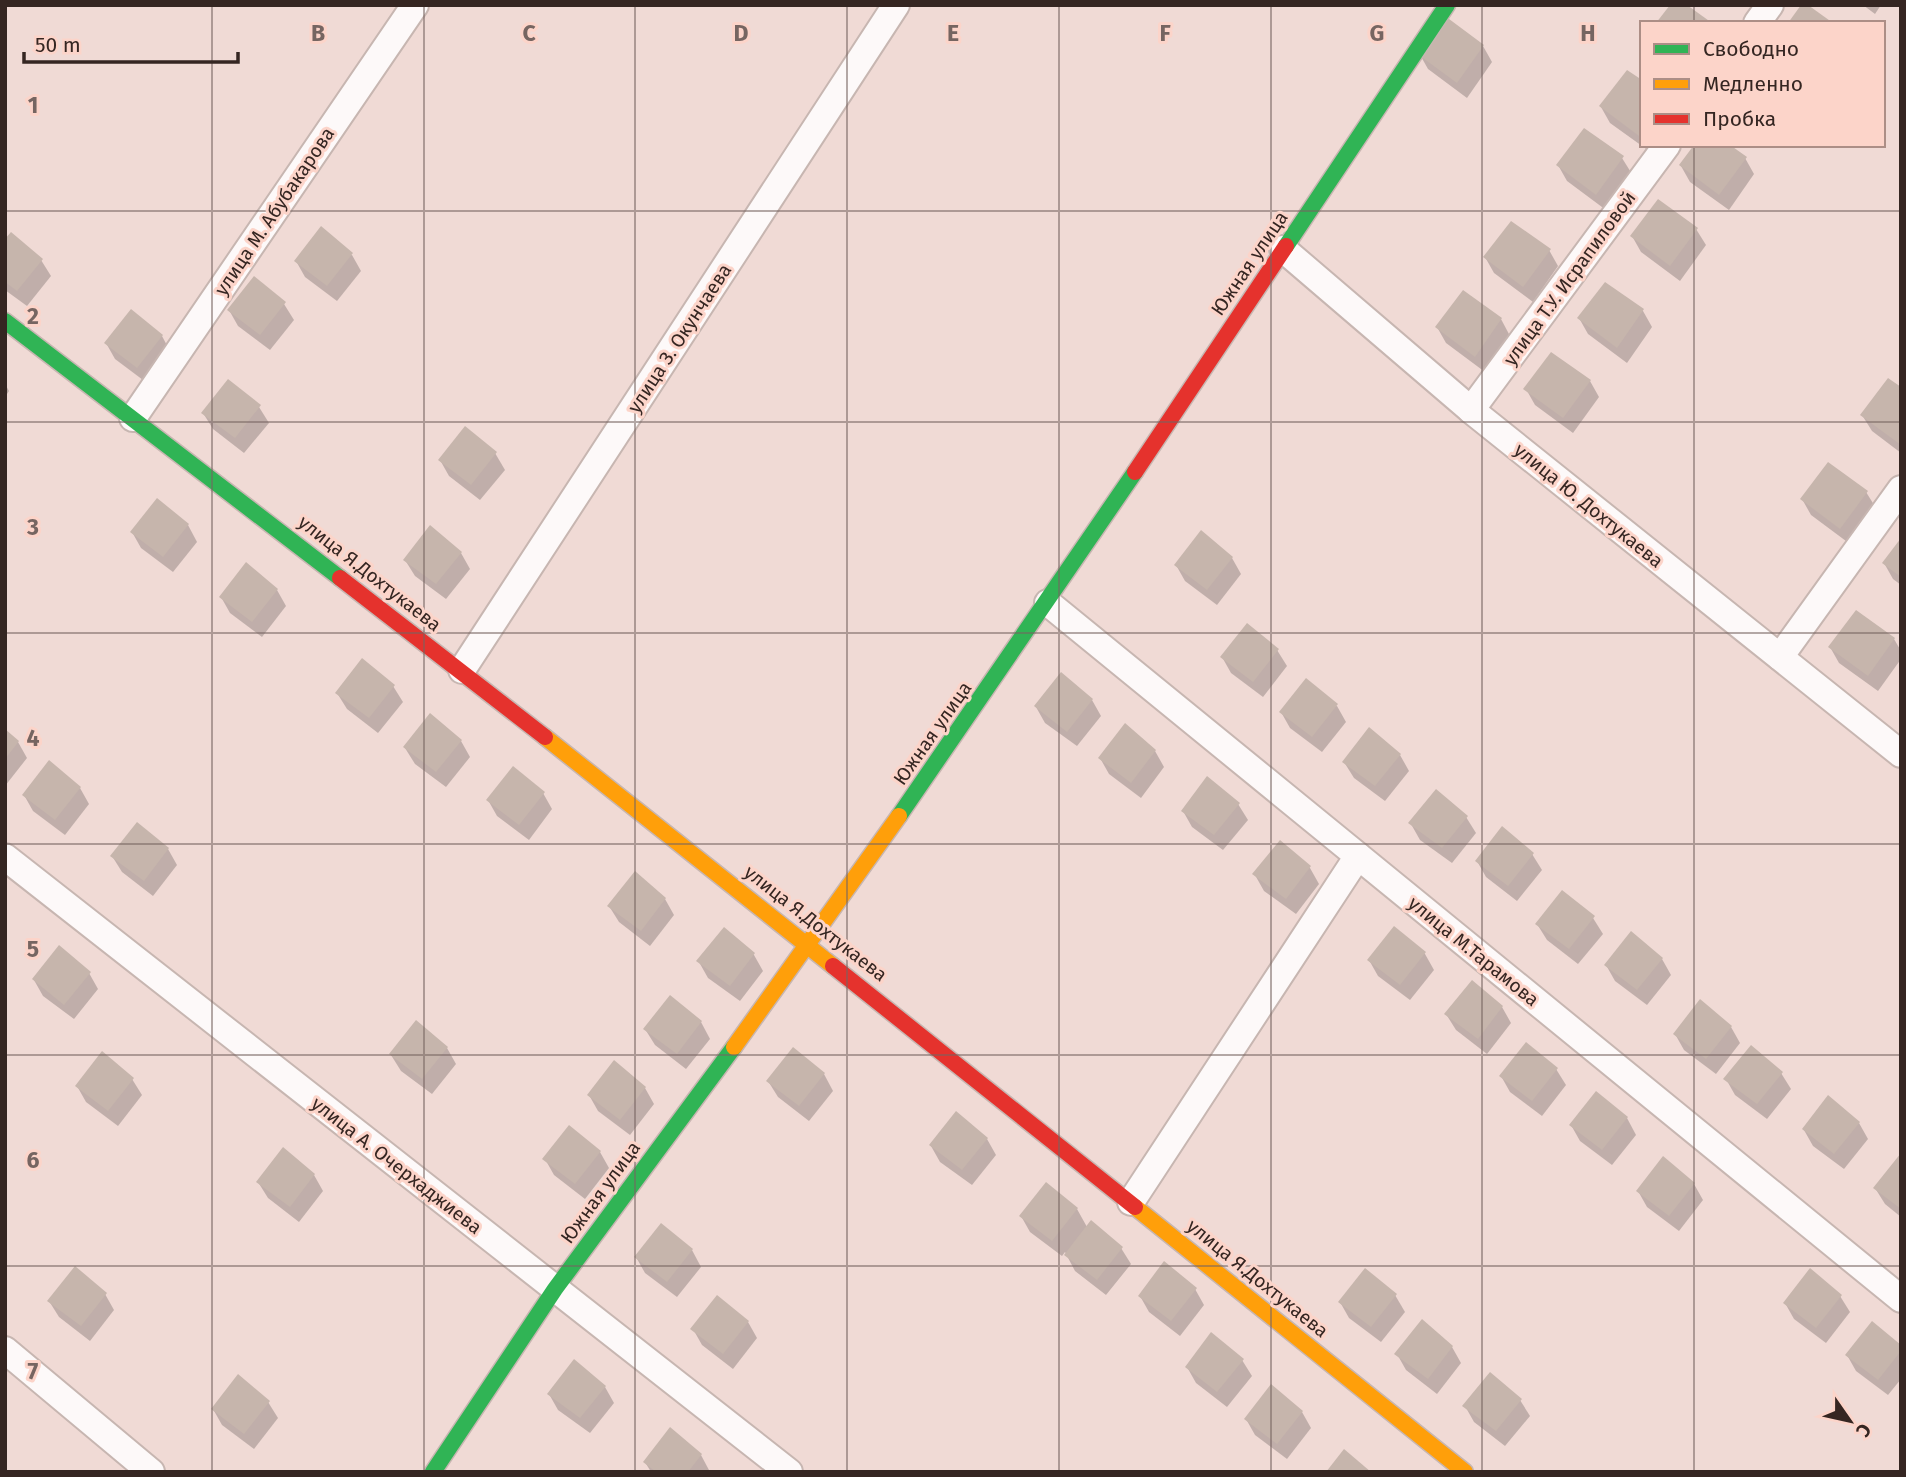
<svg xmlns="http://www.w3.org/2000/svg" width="1906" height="1477" viewBox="0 0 1906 1477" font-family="'Fira Sans',sans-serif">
<rect width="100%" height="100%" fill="#f0dad5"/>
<!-- shadow -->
<g fill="#0003">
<polygon points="1863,5 1881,5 1875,14"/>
<polygon points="1483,46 1492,62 1467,98 1428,69 1419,53"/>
<polygon points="1642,82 1642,145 1653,145 1649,151 1610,123 1601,107"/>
<polygon points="1622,158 1632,174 1606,210 1567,181 1558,165"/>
<polygon points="1745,158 1754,174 1729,210 1690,182 1681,166"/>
<polygon points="1696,229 1706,245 1680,281 1641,252 1632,236"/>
<polygon points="5,241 41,260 51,276 27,306 5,290"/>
<polygon points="1549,250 1558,266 1533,302 1494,273 1485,257"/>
<polygon points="352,255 361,271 337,301 305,277 296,261"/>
<polygon points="1605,284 1643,311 1652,327 1627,363 1588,334 1579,318"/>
<polygon points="1463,293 1501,319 1510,336 1485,372 1446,343 1437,327"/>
<polygon points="284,304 294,320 270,350 238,326 229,310"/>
<polygon points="132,311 162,336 171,353 147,383 115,359 106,343"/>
<polygon points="1590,381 1599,397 1573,433 1535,405 1526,389"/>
<polygon points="5,384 9,391 5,397"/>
<polygon points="1901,389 1901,453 1872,431 1862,415"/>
<polygon points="259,407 269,423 244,453 213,429 203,413"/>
<polygon points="495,453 505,470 480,500 449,476 440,460"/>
<polygon points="1866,492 1876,508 1850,544 1811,515 1802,499"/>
<polygon points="188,525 197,542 173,572 141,548 132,532"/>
<polygon points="1901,541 1901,585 1893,579 1884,563"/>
<polygon points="461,553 470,569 446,599 415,576 405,560"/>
<polygon points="1232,558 1241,574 1217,605 1185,581 1176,565"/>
<polygon points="277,590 286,606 262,637 230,613 221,597"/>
<polygon points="1894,639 1901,651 1901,659 1878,691 1839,663 1830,647"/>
<polygon points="1277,650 1287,666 1263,697 1231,673 1222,657"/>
<polygon points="393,686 403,702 378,733 347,709 337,693"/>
<polygon points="1092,700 1101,716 1077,746 1045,723 1036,707"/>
<polygon points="1337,706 1346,722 1322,752 1290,728 1281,712"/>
<polygon points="5,731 18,742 27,758 5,786"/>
<polygon points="461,741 470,757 446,787 415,764 405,748"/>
<polygon points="1155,751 1164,767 1141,798 1109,774 1100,758"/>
<polygon points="1400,755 1409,771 1385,801 1354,778 1344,762"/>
<polygon points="80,788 89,804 65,835 33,811 24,795"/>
<polygon points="543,793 552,809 529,840 497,816 488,800"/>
<polygon points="1238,804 1248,820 1223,850 1192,827 1183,811"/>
<polygon points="1466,817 1476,833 1452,863 1420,840 1411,824"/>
<polygon points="1280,842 1310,868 1319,884 1296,914 1264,891 1255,875"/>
<polygon points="168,849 177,865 153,896 122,872 112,856"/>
<polygon points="1532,854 1542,870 1517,901 1486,877 1477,861"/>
<polygon points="665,899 674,915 650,946 619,922 609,906"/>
<polygon points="1593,918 1603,934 1578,964 1547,940 1537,924"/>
<polygon points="1394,928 1425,954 1434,970 1410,1000 1378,976 1369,960"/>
<polygon points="724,929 754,955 763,971 740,1001 708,978 699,962"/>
<polygon points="1662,959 1671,975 1647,1005 1615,981 1606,965"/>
<polygon points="89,973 98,989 74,1019 43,996 34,980"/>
<polygon points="1502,1007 1511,1023 1487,1054 1456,1030 1446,1014"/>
<polygon points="701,1022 710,1039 686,1069 655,1045 645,1029"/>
<polygon points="1731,1027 1740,1043 1716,1074 1684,1050 1675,1034"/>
<polygon points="447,1048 456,1064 432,1094 401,1071 391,1055"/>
<polygon points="793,1049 824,1074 833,1091 809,1121 778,1097 768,1081"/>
<polygon points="615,1063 645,1088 654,1104 630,1135 598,1111 589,1095"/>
<polygon points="1556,1069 1566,1085 1542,1116 1510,1092 1501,1076"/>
<polygon points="1781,1073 1791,1089 1767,1119 1735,1095 1726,1079"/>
<polygon points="132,1079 142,1095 118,1126 86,1102 77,1086"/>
<polygon points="1627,1118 1636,1135 1612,1165 1580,1141 1571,1125"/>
<polygon points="1859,1123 1868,1139 1844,1169 1813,1146 1804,1130"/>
<polygon points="570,1127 600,1152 609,1168 585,1199 554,1175 545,1159"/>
<polygon points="987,1139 996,1155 972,1185 940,1162 931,1146"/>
<polygon points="1901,1156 1901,1217 1885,1204 1875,1188"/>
<polygon points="314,1175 323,1191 299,1222 268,1198 258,1182"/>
<polygon points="1694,1184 1703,1200 1679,1231 1647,1207 1638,1191"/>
<polygon points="1077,1209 1087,1227 1121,1248 1131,1264 1106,1295 1075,1271 1065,1252 1062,1256 1030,1232 1021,1216"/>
<polygon points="692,1250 701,1267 677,1297 645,1273 636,1257"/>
<polygon points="1195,1289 1204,1305 1180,1336 1149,1312 1140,1296"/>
<polygon points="105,1294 114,1310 90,1341 59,1317 49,1301"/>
<polygon points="1395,1295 1405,1312 1381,1342 1349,1318 1340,1302"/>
<polygon points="1840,1296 1850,1312 1826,1343 1794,1319 1785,1303"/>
<polygon points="717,1297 748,1322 757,1338 733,1369 702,1345 693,1329"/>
<polygon points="1452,1347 1461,1363 1437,1394 1406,1370 1397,1354"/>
<polygon points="1901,1347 1901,1379 1888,1395 1856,1371 1847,1355"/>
<polygon points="1242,1360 1252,1376 1227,1407 1196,1383 1187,1367"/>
<polygon points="605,1387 614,1403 590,1433 558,1410 549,1394"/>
<polygon points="1520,1400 1530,1416 1505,1446 1474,1422 1465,1406"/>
<polygon points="268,1402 278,1418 254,1449 222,1425 213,1409"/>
<polygon points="1302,1412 1311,1428 1287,1459 1255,1435 1246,1419"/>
<polygon points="701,1455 710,1472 651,1472 645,1462"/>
</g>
<!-- building -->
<g fill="#c6b5ac">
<polygon points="1670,5 1687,5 1712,23 1656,23"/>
<polygon points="1801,5 1808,5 1833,23 1788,23"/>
<polygon points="1445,16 1484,45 1457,83 1416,53"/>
<polygon points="1627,70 1642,80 1639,136 1599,106"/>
<polygon points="1584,128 1624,156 1596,195 1556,165"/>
<polygon points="1694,145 1730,145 1747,157 1719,195 1679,165"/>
<polygon points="1658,199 1698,228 1670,266 1630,236"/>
<polygon points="1511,221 1551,249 1523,287 1483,257"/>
<polygon points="321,226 353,253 327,286 294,261"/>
<polygon points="11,232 43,259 17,291 5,282 5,239"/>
<polygon points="254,276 286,302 260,335 227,310"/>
<polygon points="1605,282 1644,309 1617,348 1577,318"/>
<polygon points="1463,290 1502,318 1475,357 1435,327"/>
<polygon points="131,309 163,335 137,368 104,343"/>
<polygon points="1551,352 1591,380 1563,418 1523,389"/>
<polygon points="1888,378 1901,387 1901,445 1860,415"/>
<polygon points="228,379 261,405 235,438 201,413"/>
<polygon points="465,426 497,452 471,485 438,460"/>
<polygon points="1828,462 1868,491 1840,529 1800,499"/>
<polygon points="157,498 189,524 163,557 130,532"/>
<polygon points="430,525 462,552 436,584 403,560"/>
<polygon points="1201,530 1233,557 1207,590 1174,565"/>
<polygon points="1901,538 1901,577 1882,563"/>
<polygon points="246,562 278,589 252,622 219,597"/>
<polygon points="1856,610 1895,638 1868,676 1828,647"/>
<polygon points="1247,623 1279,649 1253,682 1220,657"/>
<polygon points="362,658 395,685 369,718 335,693"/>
<polygon points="1061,672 1093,699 1067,732 1034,706"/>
<polygon points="1306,678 1338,704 1312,737 1279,712"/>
<polygon points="430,713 462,740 436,772 403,747"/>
<polygon points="1125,723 1156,750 1131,783 1098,758"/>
<polygon points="1369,727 1401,754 1375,786 1342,762"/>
<polygon points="5,729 19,741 5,759"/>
<polygon points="49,760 81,787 55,820 22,795"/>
<polygon points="513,766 545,792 519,825 486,800"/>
<polygon points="1207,776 1240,803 1214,835 1181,811"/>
<polygon points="1436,789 1468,816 1442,848 1408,823"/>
<polygon points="137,822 169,848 144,881 110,856"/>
<polygon points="1502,826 1534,853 1508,886 1475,861"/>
<polygon points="1280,840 1311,866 1286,899 1252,874"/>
<polygon points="635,871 666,898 641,931 607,906"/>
<polygon points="1562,890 1595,916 1569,949 1535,924"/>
<polygon points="1394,926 1426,952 1400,985 1367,960"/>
<polygon points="724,927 755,953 730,986 696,961"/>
<polygon points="1631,931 1663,958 1637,990 1604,965"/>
<polygon points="59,945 91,972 64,1005 32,979"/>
<polygon points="1472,980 1503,1006 1478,1039 1444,1014"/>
<polygon points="670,995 702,1021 677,1054 643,1029"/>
<polygon points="1700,999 1732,1026 1706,1059 1673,1034"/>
<polygon points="416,1020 448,1047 422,1079 389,1054"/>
<polygon points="1526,1042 1558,1068 1532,1101 1499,1076"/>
<polygon points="1751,1045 1783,1072 1757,1104 1723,1079"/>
<polygon points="793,1047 825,1073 799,1106 766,1081"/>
<polygon points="102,1051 134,1078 108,1111 75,1086"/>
<polygon points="614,1060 646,1087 620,1120 587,1095"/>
<polygon points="1596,1091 1628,1117 1602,1150 1569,1125"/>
<polygon points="1828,1095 1860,1122 1834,1154 1802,1129"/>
<polygon points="956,1111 988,1138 962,1170 929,1145"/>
<polygon points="569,1125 601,1151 575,1184 542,1159"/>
<polygon points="283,1147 315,1174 290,1207 256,1182"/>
<polygon points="1901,1153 1901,1209 1873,1188"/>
<polygon points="1663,1156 1695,1183 1669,1216 1636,1191"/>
<polygon points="1046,1182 1078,1208 1052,1241 1019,1216"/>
<polygon points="1091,1220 1123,1247 1097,1280 1064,1255"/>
<polygon points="661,1223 693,1249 667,1282 634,1257"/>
<polygon points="1164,1261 1197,1288 1171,1321 1138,1296"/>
<polygon points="75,1266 107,1293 81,1326 47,1301"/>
<polygon points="1365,1268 1397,1294 1371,1327 1338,1302"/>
<polygon points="1810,1268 1842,1295 1816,1328 1783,1303"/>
<polygon points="717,1295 749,1321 723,1354 690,1329"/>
<polygon points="1422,1319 1453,1346 1428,1379 1394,1354"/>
<polygon points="1872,1321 1901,1345 1901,1351 1878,1380 1845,1355"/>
<polygon points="1211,1332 1244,1359 1217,1392 1185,1367"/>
<polygon points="574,1359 606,1386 580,1418 547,1394"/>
<polygon points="1490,1372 1522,1399 1496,1431 1462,1406"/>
<polygon points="238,1374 270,1401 244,1434 211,1409"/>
<polygon points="1271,1384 1303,1411 1277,1444 1244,1419"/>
<polygon points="670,1427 702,1454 688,1472 656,1472 643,1462"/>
<polygon points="1344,1449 1371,1472 1326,1472"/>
</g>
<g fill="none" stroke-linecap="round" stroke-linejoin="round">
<defs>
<g id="street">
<polyline points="1757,23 1770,5"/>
<polyline points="1283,249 1471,410 1901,754"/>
<polyline points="1471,410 1667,145"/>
<polyline points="133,418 415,5"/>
<polyline points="1048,603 1901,1299"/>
<polyline points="1780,657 1901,489"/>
<polyline points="462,670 896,5"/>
<polyline points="5,857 789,1472"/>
<polyline points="1131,1202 1358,856"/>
<polyline points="5,1350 151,1472"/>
</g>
<g id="fast">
<polyline points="1286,246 1447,5"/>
<polyline points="5,321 340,578"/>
<polyline points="899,816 1135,472"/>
<polyline points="433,1472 555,1289 734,1047"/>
</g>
<g id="slow">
<polyline points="545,737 833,966"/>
<polyline points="734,1047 899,816"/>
<polyline points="1135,1207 1465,1472"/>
</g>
<g id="jam">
<polyline points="1135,472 1286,246"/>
<polyline points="340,578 545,737"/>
<polyline points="833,966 1135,1207"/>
</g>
</defs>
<!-- street casing -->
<use href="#street" stroke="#c7b6b1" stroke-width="30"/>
<!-- fast casing -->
<use href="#fast" stroke="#c7b6b1" stroke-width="19"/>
<!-- slow casing -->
<use href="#slow" stroke="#c7b6b1" stroke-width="19"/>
<!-- jam casing -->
<use href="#jam" stroke="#c7b6b1" stroke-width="19"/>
<!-- street -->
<use href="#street" stroke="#fdf9f9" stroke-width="26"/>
<!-- fast -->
<use href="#fast" stroke="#30b455" stroke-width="16"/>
<!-- slow -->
<use href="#slow" stroke="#ff9f0a" stroke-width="16"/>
<!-- jam -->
<use href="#jam" stroke="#e5322d" stroke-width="16"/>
</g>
<!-- grid -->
<path fill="none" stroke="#766561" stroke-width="2" stroke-opacity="0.55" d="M212,5V1472M424,5V1472M635,5V1472M847,5V1472M1059,5V1472M1271,5V1472M1482,5V1472M1694,5V23M1694,145V1472M5,211H1901M5,422H1901M5,633H1901M5,844H1901M5,1055H1901M5,1266H1901"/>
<g text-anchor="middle" stroke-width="6" stroke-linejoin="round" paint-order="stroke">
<!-- street labels -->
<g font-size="19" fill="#352622" stroke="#fcd4c9">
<text transform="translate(274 211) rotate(-56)" y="7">улица М. Абубакарова</text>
<text transform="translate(1249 263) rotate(-56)" y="7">Южная улица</text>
<text transform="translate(1569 278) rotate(-54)" y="7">улица Т.У. Исрапиловой</text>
<text transform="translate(679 338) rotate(-57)" y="7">улица З. Окунчаева</text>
<text transform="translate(1589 505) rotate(39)" y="7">улица Ю. Дохтукаева</text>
<text transform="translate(370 573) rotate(38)" y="7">улица Я.Дохтукаева</text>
<text transform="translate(932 733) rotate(-55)" y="7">Южная улица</text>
<text transform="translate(816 923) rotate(38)" y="7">улица Я.Дохтукаева</text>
<text transform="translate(1474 951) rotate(39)" y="7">улица М.Тарамова</text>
<text transform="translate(397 1165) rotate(38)" y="7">улица А. Очерхаджиева</text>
<text transform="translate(600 1192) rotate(-54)" y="7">Южная улица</text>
<text transform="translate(1258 1278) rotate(39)" y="7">улица Я.Дохтукаева</text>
</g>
</g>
<g font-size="23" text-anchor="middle" font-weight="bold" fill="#766561" stroke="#fcd4c9" stroke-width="6" stroke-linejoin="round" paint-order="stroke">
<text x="318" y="41">B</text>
<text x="529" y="41">C</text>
<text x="741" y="41">D</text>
<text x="953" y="41">E</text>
<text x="1165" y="41">F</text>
<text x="1377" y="41">G</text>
<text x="1588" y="41">H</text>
<text x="33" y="113">1</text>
<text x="33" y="324">2</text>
<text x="33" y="535">3</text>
<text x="33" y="746">4</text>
<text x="33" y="957">5</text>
<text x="33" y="1168">6</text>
<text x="33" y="1379">7</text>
</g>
<!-- border -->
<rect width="1906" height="1477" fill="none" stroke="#352622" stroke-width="14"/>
<!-- legend -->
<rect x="1640" y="21" width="245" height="126" fill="#fcd4c9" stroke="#ac8e86" stroke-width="2"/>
<rect x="1654" y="44" width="35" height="10" fill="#30b455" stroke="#ac8e86" stroke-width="2"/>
<text x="1703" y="56" font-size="21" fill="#352622">Свободно</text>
<rect x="1654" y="79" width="35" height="10" fill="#ff9f0a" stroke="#ac8e86" stroke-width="2"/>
<text x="1703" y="91" font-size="21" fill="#352622">Медленно</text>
<rect x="1654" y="114" width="35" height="10" fill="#e5322d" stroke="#ac8e86" stroke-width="2"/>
<text x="1703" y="126" font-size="21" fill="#352622">Пробка</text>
<!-- north arrow -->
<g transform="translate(1850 1421) rotate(124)" stroke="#fcd4c9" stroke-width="5" paint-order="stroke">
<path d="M0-5L12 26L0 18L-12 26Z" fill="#352622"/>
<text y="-10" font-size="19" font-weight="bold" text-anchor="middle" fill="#352622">С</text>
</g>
<!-- scale -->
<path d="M24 52v10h214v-10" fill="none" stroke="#352622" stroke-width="3.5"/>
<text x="35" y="52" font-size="21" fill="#352622" stroke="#fcd4c9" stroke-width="5" paint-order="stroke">50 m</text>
</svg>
